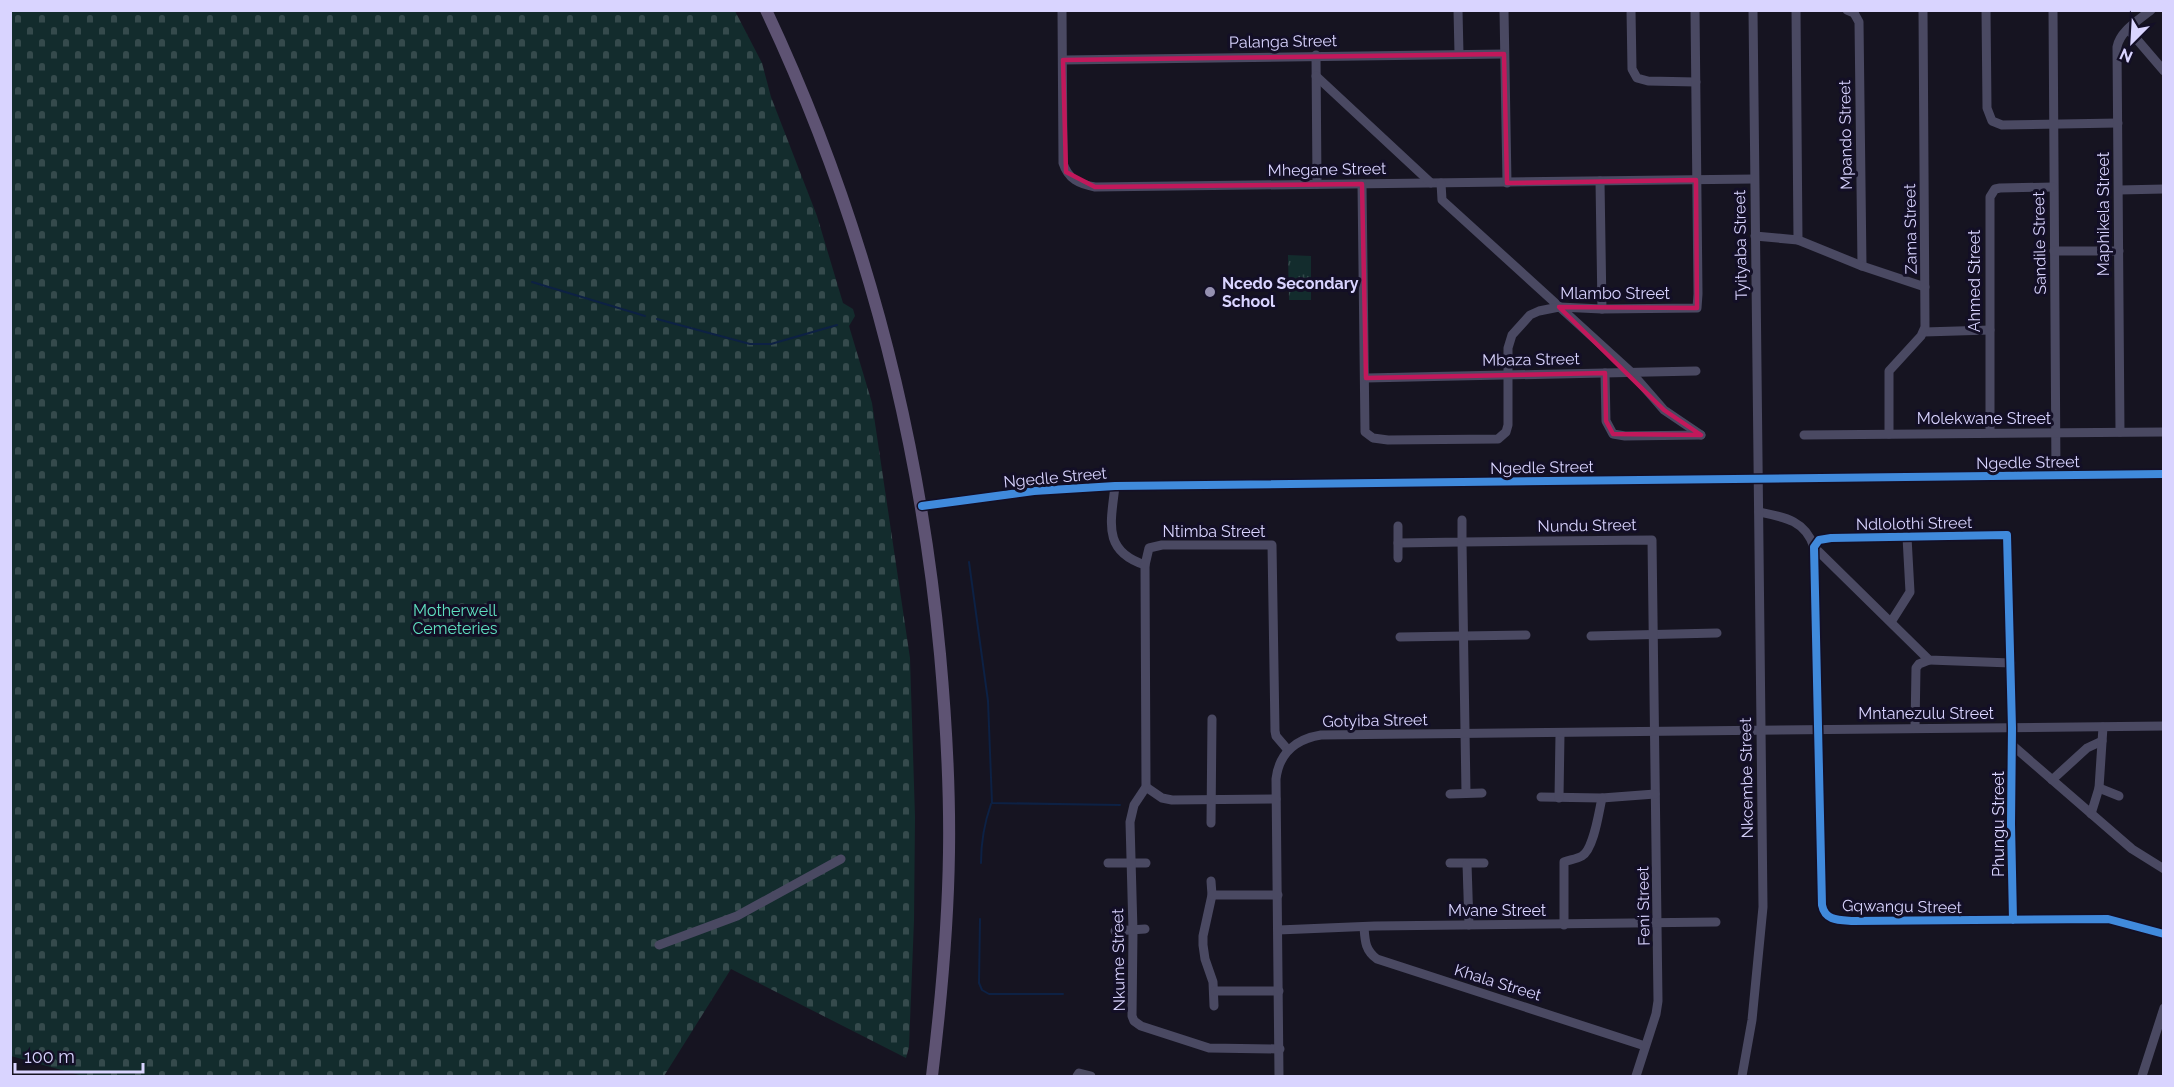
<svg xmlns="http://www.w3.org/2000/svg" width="2174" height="1087" viewBox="0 0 2174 1087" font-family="Raleway,sans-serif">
<defs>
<pattern id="cemetery-stones" width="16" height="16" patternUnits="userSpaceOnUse" patternTransform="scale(1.5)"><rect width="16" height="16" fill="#132c2d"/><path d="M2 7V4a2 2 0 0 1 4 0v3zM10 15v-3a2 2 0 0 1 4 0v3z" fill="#354a4c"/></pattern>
<pattern id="park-tufts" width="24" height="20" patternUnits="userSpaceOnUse" patternTransform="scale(1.5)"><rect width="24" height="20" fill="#132c2d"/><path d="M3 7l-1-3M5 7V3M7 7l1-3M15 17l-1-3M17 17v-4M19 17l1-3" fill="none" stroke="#354a4c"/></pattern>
</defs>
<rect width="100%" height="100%" fill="#161421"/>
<!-- cemetery -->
<polygon fill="url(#cemetery-stones)" points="10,11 735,11 762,63 771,97 817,216 843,303 853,309 855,316 849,326 872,403 910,658 915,817 914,920 909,1047 906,1058 731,969 664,1076 83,1076 11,1056"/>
<!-- park -->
<polygon fill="url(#park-tufts)" points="1288,255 1311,256 1311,300 1289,300"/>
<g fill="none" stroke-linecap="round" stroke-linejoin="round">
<!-- stream -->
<g stroke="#0d2144" stroke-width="2">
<polyline points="532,282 645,316"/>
<polyline points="657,319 750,344 771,344 837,325"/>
<polyline points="969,562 988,701 992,803 1120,805"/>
<path d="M981,863C981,842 984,824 991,804"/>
<polyline points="980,919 979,983 982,990 989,994 1063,994"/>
</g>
<!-- minor -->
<g stroke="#4a4962" stroke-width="9">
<path d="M1062,10L1063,163C1068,179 1079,184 1095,187L1754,179"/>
<polyline points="1458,10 1459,54"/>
<polyline points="1504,10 1507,183"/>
<polyline points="1631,10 1632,69 1637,78 1648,81 1696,82"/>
<polyline points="1796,10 1798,240"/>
<polyline points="1847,10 1854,13 1859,22 1862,266"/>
<polyline points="1986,10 1987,108 1992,121 2002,125 2118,123"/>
<polyline points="2053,10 2056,475"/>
<polyline points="2128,29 2164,71"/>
<polyline points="1316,55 1317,184"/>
<polyline points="1063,60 1504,54"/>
<polyline points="1316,76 1431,183"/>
<polyline points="1600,181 1602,309"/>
<polyline points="1441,183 1442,200 1630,371 1664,410 1701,435"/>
<polyline points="1362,184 1365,432 1373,438 1388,440 1498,439 1506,432 1508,425 1508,348 1512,335 1530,315 1539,311 1559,307 1602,309 1697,308 1698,294 1695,10"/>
<polyline points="2119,190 2164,189"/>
<polyline points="1755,236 1798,240 1862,266 1925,287"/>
<polyline points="2054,251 2119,251"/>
<polyline points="1924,332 1990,330"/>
<polyline points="1605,373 1606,421 1613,434 1625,436 1701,435"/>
<polyline points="1366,378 1696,371"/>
<polyline points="1990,432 1990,197 1995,189 2000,188 2053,187"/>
<path d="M2120,432L2117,47C2120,31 2139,20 2151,10"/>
<polyline points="1889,434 1889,371 1921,336 1925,327 1923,10"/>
<polyline points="1804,435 2164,432"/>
<path d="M1115,486C1111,522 1102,551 1145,565"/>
<polyline points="922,506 1034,491 1115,486 2164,474"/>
<path d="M1759,512C1784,517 1805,520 1814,547L1929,660L2011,663"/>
<polyline points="1398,543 1462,542 1462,520"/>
<polyline points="1398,558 1398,526"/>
<polyline points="1891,622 1910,592 1907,537"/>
<polyline points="1591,636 1717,633"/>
<polyline points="1400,637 1526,635"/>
<polyline points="1915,728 1916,668 1919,664 1929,660"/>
<polyline points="2012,745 2132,849 2164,869"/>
<polyline points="2052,780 2087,748 2102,741"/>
<polyline points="1146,787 1162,798 1172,800 1276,799"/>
<polyline points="2099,788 2119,796"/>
<polyline points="1466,793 1462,542 1652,540 1658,1001 1656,1014 1636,1076"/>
<polyline points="1450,794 1482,793"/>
<polyline points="1541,797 1602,798 1655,794"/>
<polyline points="1559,798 1560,734"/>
<polyline points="2091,814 2099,788 2103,727"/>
<polyline points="1211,823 1212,719"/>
<polyline points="1108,863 1146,863"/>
<polyline points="1450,863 1484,863"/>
<polyline points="1467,864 1469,925"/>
<polyline points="1211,881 1212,895 1203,936 1203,945 1205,959 1213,982 1214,1006"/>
<polyline points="1212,895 1278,895"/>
<path d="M2013,920L2011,824L2012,728L2007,535L1831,538L1819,540L1814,547L1822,905C1825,921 1839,920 1853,921L2108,919L2164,934"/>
<path d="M1564,925V862C1569,860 1577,859 1582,856C1594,849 1599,811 1602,798"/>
<path d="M1364,927C1365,941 1365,950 1377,959L1645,1046"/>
<polyline points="1278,930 1375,926 1716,922"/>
<polyline points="1115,931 1145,929"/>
<polyline points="659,945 737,916 841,859"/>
<polyline points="1215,991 1279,991"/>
<polyline points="1280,1049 1209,1048 1141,1026 1134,1021 1132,1016 1133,931 1130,822 1134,805 1146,787 1145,565 1149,548 1162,545 1272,545 1275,731 1276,736 1288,750"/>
<polyline points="1077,1076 1079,1073 1091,1076"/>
<path d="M1279,1076L1276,779C1279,753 1296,739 1321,735L2164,726"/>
<polyline points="1742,1076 1752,1020 1763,907 1753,10"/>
<polyline points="2142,1076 2164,1008"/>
</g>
<!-- major -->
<path stroke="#5e5373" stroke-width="12" d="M766,10C862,214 919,431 940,654C946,720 950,786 949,852C948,926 941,1002 932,1076"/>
<defs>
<g id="cycleway">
<polyline points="922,506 1034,491 1115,486 2164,474"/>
<path d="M2013,920L2011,824L2012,728L2007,535L1831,538L1819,540L1814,547L1822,905C1825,921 1839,920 1853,921L2108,919L2164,934"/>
</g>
</defs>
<!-- cycleway casing -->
<use href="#cycleway" stroke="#130f26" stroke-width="11"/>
<!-- cycleway -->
<use href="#cycleway" stroke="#408adc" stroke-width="8"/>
</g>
<!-- marked area -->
<path fill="none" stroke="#c2185b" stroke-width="4.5" stroke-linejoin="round" d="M1504,54L1507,183L1696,180L1697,308L1559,307L1664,410L1701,435L1613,434L1606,421L1605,373L1366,378L1362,184L1095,187L1066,172L1063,60Z"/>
<!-- markers -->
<circle fill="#9591b1" stroke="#130f26" stroke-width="2" cx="1210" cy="292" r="6"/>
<g text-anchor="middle" stroke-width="6" stroke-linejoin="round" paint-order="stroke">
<!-- street labels -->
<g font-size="16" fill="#d9d4ff" stroke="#130f26">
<text transform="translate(1283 41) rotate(-1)" y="6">Palanga Street</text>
<text transform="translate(1845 135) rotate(-91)" y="6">Mpando Street</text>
<text transform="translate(1327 169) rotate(-1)" y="6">Mhegane Street</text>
<text transform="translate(2103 214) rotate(-90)" y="6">Maphikela Street</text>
<text transform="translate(1910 229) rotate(-91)" y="6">Zama Street</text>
<text transform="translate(2039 243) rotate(-91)" y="6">Sandile Street</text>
<text transform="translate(1740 245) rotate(-91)" y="6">Tyityaba Street</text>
<text transform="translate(1974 281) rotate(-90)" y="6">Ahmed Street</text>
<text x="1615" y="299">Mlambo Street</text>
<text transform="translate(1531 359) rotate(-1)" y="6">Mbaza Street</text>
<text x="1984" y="424">Molekwane Street</text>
<text transform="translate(2028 462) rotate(-1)" y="6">Ngedle Street</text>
<text transform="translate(1542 467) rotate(-1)" y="6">Ngedle Street</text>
<text transform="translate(1055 477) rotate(-5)" y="6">Ngedle Street</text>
<text transform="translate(1914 523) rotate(-1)" y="6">Ndlolothi Street</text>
<text transform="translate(1587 525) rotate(-1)" y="6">Nundu Street</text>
<text x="1214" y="537">Ntimba Street</text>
<text x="1926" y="719">Mntanezulu Street</text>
<text transform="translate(1375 720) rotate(-1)" y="6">Gotyiba Street</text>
<text transform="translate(1746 778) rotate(-91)" y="6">Nkcembe Street</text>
<text transform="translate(1998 824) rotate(-90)" y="6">Phungu Street</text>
<text transform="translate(1643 906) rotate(-91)" y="6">Feni Street</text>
<text transform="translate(1902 906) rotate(1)" y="6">Gqwangu Street</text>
<text x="1497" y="916">Mvane Street</text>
<text transform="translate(1118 960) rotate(-91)" y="6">Nkume Street</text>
<text transform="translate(1498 982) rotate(17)" y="6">Khala Street</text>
</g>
<!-- poi labels -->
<g font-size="16" font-weight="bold" fill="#d9d4ff" stroke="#130f26" text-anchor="start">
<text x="1222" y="289">Ncedo Secondary<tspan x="1222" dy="18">School</tspan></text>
</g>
<!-- park labels -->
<g font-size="16" fill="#5fe0c0" stroke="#130f26">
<text x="455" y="616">Motherwell<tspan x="455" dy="18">Cemeteries</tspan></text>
</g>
</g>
<!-- border -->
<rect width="2174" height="1087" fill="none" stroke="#d9d4ff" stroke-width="24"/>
<!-- north arrow -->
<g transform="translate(2132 42) rotate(204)" stroke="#130f26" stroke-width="4.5" paint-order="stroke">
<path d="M0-4.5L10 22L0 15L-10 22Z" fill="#d9d4ff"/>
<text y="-9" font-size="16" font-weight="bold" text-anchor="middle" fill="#d9d4ff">N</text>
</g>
<!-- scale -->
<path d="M15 1063v9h128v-9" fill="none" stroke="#d9d4ff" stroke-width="3"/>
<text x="24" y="1063" font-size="18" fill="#d9d4ff" stroke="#130f26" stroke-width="4.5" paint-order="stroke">100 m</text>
</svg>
